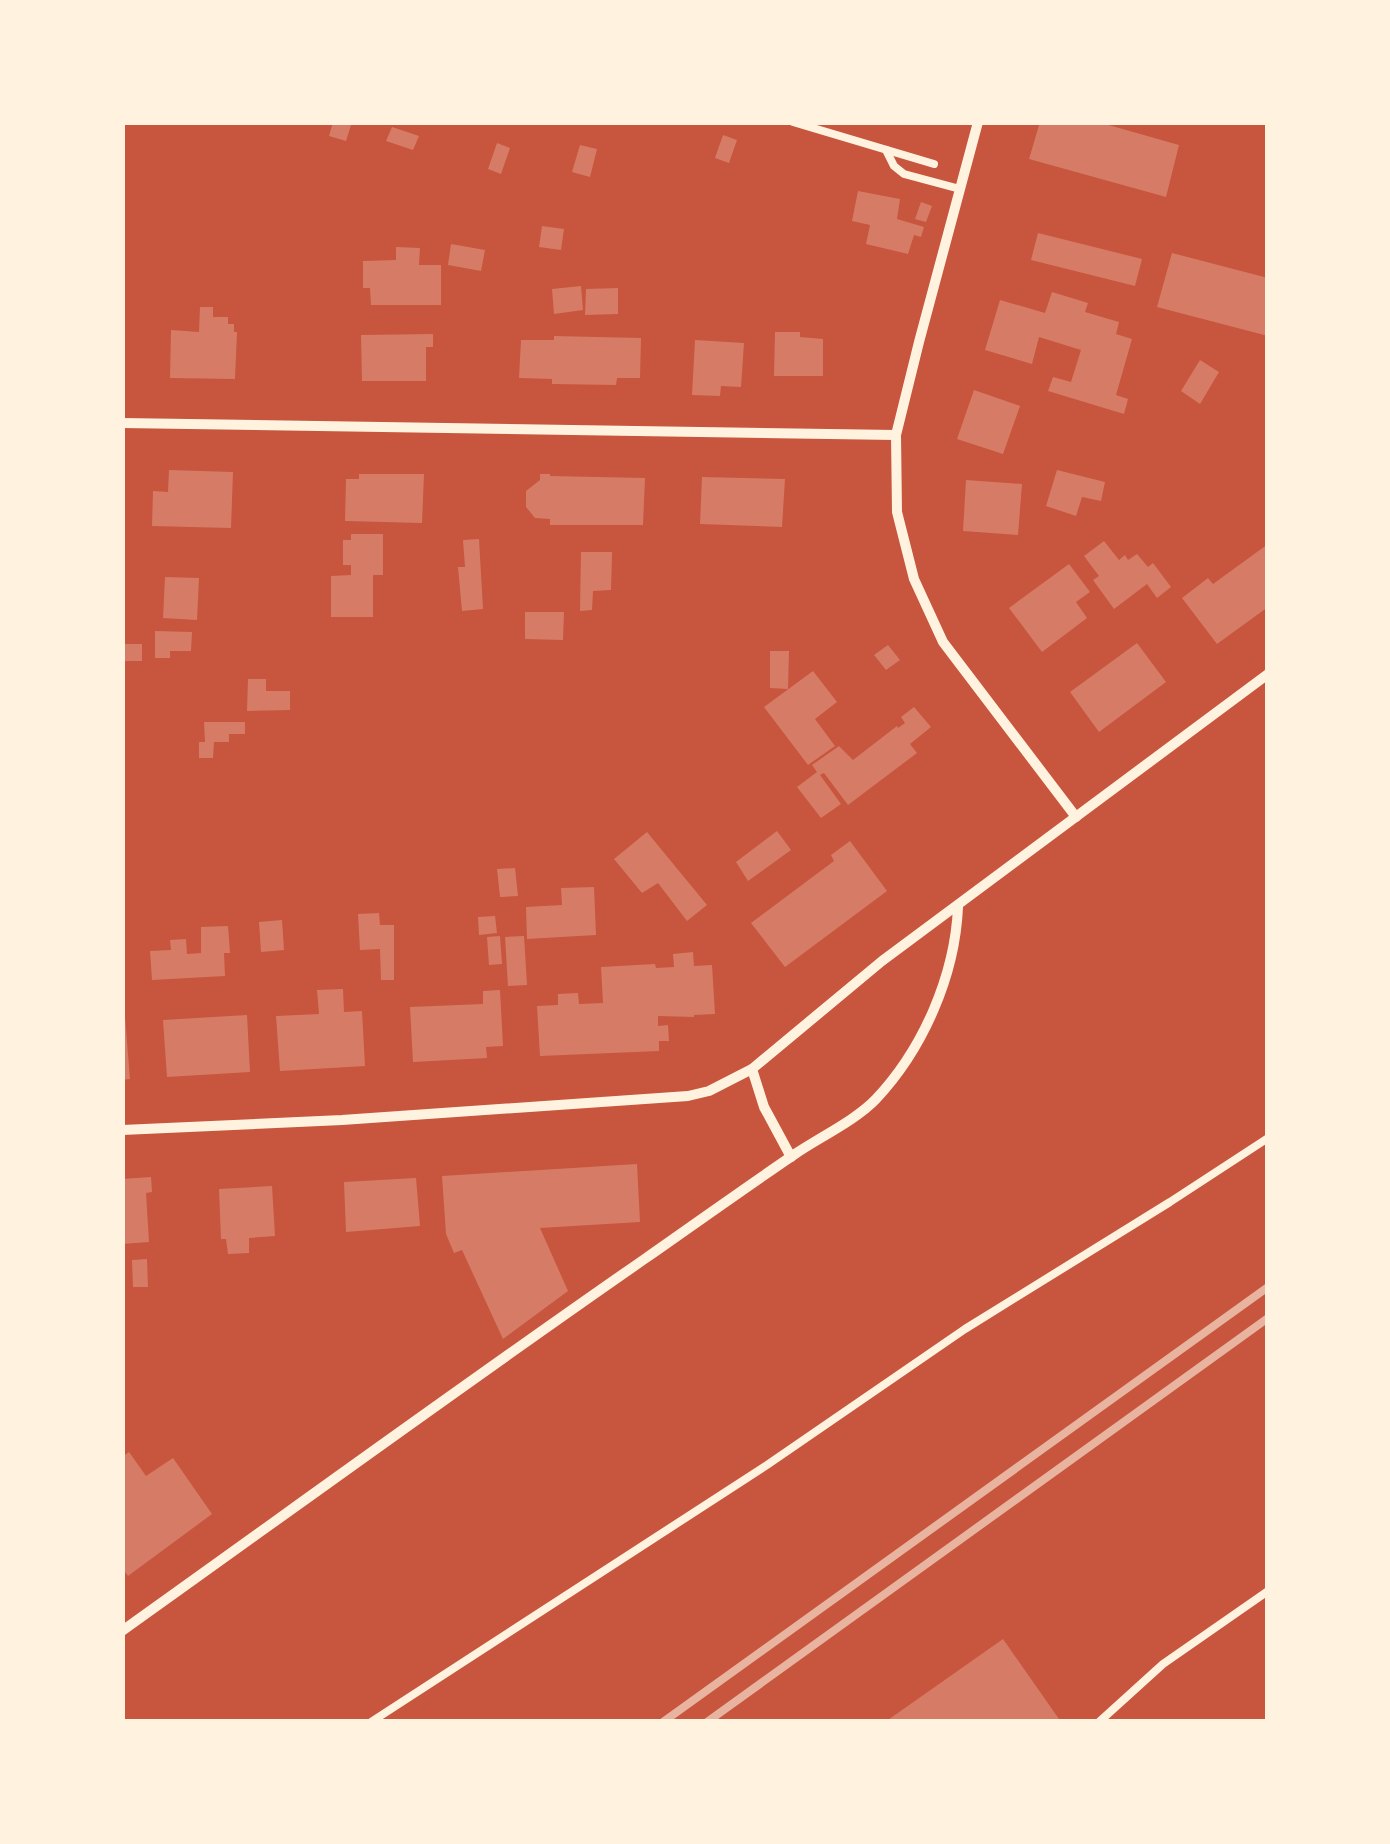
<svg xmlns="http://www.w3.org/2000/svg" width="1390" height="1844" viewBox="0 0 1390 1844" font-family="Helvetica,sans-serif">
<rect width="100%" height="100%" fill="#c8553d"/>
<!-- building -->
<g fill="#d67c66">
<polygon points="333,122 351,125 346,141 329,136"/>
<polygon points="1040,122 1098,122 1179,145 1166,197 1029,159"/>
<polygon points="392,127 419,136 413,150 386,141"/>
<polygon points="723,135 737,140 729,163 715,158"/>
<polygon points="497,143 510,148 501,174 488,169"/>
<polygon points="580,145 597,149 590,177 572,172"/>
<polygon points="858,191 900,199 897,219 924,227 921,237 914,235 908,254 866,244 870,225 852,221"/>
<polygon points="921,202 932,206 926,222 915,219"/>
<polygon points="542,226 564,229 561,250 539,247"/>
<polygon points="1038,233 1142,259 1135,286 1031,260"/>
<polygon points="451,244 485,250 481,271 448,265"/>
<polygon points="396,247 420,248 419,265 441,265 441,305 371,305 370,288 363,288 363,261 396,260"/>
<polygon points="1172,253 1268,278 1268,336 1157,307"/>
<polygon points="581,286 583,310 554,314 552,289"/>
<polygon points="618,288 618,314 585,315 586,289"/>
<polygon points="1052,292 1088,303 1085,312 1119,322 1116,334 1132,339 1116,395 1128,399 1124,414 1048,391 1053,377 1071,382 1081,350 1039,337 1032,364 985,350 1000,300 1045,313"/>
<polygon points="200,307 213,307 213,317 228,317 228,324 234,324 234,332 237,332 235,379 170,378 171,330 199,332"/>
<polygon points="775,332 800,332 800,337 823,339 823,376 774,376"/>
<polygon points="433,334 433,347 426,347 426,381 362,381 361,335"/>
<polygon points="554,336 641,338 640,378 617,378 616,385 552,384 552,379 519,378 521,340 554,340"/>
<polygon points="695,340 744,343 741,387 721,386 720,396 692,395"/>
<polygon points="1200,360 1219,372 1200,404 1181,391"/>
<polygon points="974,390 1020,406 1003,454 957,439"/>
<polygon points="169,470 233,472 231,528 152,526 153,491 168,492"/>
<polygon points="1057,470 1105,482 1101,501 1082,497 1076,516 1046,506"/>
<polygon points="359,474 424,474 422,523 345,521 346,479 359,479"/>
<polygon points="540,474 550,474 550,476 645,478 643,525 550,525 550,519 535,518 526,507 526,491 540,480"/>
<polygon points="702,477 785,479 782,527 700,524"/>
<polygon points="966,480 1022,484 1018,535 963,531"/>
<polygon points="351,534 383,534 383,575 373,575 373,617 331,617 331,576 351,575 351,565 343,565 343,540 351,540"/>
<polygon points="479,539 483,609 462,611 458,567 465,567 463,540"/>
<polygon points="1104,541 1119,560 1125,555 1128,560 1137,554 1148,567 1153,563 1171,587 1157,598 1147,584 1114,609 1093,580 1099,576 1084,556"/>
<polygon points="1268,544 1268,607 1217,644 1182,598 1208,578 1213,584"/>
<polygon points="581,552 612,552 611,590 593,591 592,610 580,611"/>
<polygon points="1069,564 1090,592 1076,602 1087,618 1042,652 1009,608"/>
<polygon points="165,577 199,578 197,620 163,618"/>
<polygon points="525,612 564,612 563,640 525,639"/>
<polygon points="155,631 192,632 191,651 170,651 170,658 155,658"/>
<polygon points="1137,643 1166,682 1099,732 1070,692"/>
<rect x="122" y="644" width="20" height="17"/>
<polygon points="888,645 900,660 886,670 874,655"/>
<polygon points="770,651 789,651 788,689 770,688"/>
<polygon points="813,671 837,702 815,719 835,746 808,765 764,707"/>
<polygon points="248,679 266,679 266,691 290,691 290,710 247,711"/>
<polygon points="914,707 931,727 910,744 917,753 848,805 824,773 820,775 841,804 821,818 797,787 817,772 812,765 839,746 853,760 897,726 898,728 905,723 901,717"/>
<polygon points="204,722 245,722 245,734 229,734 229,742 214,742 213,758 199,758 199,742 205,742"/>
<polygon points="777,831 791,850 748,881 736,862"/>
<polygon points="647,832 707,905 687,921 658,883 642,893 614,859"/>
<polygon points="850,841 887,891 785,967 751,923 834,861 831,855"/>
<polygon points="515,868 518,896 500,897 497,869"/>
<polygon points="594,887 596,935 527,939 526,907 562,905 561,888"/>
<polygon points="379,913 380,925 394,925 394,980 381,980 380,949 360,950 358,914"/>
<polygon points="495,916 497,933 479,935 478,917"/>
<polygon points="282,920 284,950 261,952 259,922"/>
<polygon points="228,926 230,953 224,953 225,976 152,980 150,951 171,950 170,940 186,939 187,954 201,953 201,927"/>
<polygon points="500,936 502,964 489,965 487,937"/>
<polygon points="524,936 527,985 508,986 505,937"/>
<polygon points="693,952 694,966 712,965 715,1014 694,1015 694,1017 658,1016 658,1026 668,1025 669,1041 659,1041 659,1051 540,1056 537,1006 558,1005 558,994 578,993 579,1004 603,1003 601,967 655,964 656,968 674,967 673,954"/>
<polygon points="343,989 344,1012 362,1011 365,1066 280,1071 276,1016 319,1014 317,990"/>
<polygon points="500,990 503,1046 486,1047 487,1058 413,1062 410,1007 483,1004 483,991"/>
<polygon points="247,1015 250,1072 167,1077 163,1020"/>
<polygon points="122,1017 125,1017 130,1079 122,1080"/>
<polygon points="637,1164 640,1222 540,1228 568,1291 503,1339 462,1250 454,1253 446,1234 442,1176"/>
<polygon points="151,1177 152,1192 146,1193 149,1242 122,1244 122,1179"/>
<polygon points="416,1178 420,1226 346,1232 344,1182"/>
<polygon points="272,1186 275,1236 249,1238 249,1253 228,1254 226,1239 221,1239 219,1189"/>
<polygon points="147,1259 148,1287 133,1287 132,1260"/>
<polygon points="129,1452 146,1476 173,1458 212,1514 128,1576 122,1568 122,1457"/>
<polygon points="1003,1639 1059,1719 1056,1722 885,1722"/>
</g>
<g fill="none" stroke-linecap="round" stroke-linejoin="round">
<!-- service -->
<g stroke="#fff3e0" stroke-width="8">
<polyline points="793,122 934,164"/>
<polyline points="886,150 894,166 904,174 960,189"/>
<polyline points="371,1722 767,1465 965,1329 1170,1202 1268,1138"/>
<polyline points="1099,1722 1163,1664 1268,1591"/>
</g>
<!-- minor -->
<g stroke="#fff3e0" stroke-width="10">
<polyline points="978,122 919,342 896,435 897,512 914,579 943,642 1076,817"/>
<polyline points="122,423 896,435"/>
<polyline points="122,1130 342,1120 688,1096 709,1091 752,1069"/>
<polyline points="791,1157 764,1107 752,1069 882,961 1268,674"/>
<path d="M122,1631C297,1506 470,1380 646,1258C696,1223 745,1188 795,1154C820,1137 856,1120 876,1099C923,1049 955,976 958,907"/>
</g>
<!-- rail -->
<g stroke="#e9b49f" stroke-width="8">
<polyline points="663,1722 1268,1287"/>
<polyline points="707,1722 1268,1318"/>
</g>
</g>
<!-- border -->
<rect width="1390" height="1844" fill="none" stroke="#fff3e0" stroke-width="250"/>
</svg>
